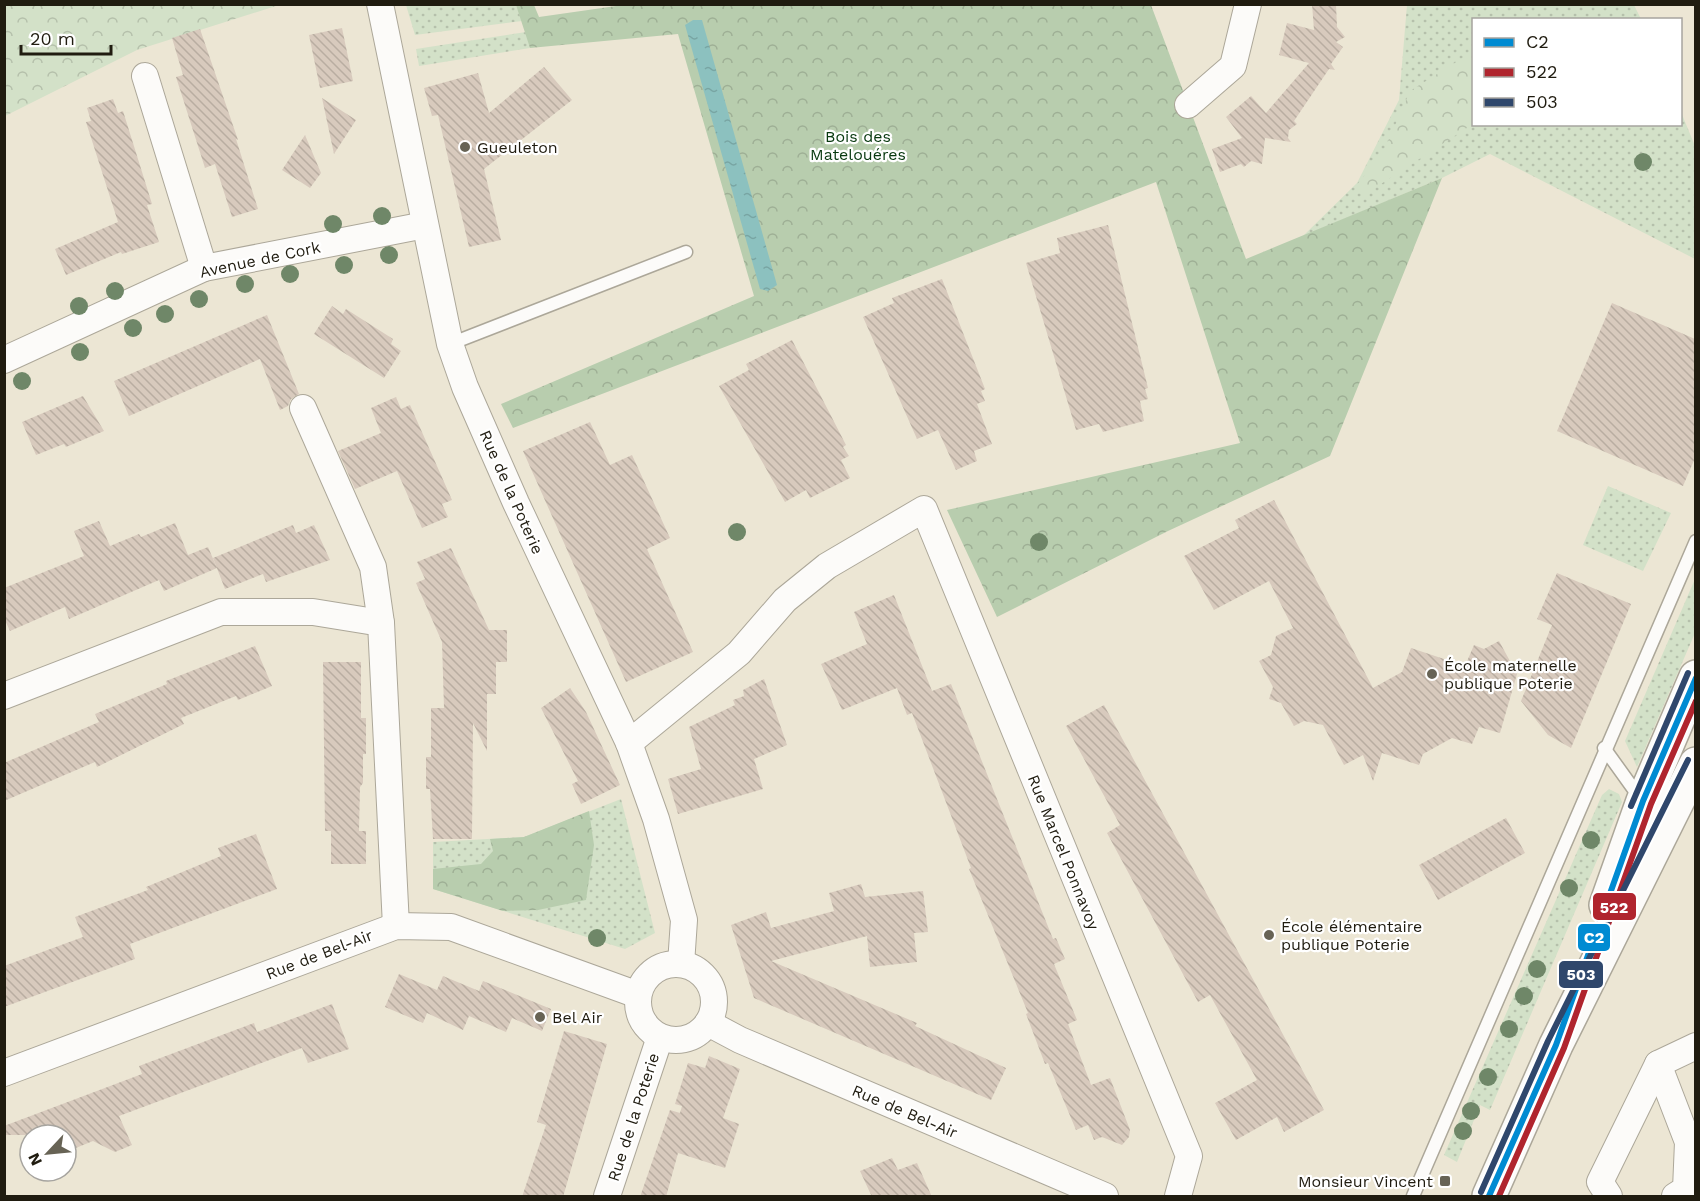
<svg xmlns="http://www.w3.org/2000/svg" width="1700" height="1201" viewBox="0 0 1700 1201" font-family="'Work Sans',sans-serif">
<defs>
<pattern id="grass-dots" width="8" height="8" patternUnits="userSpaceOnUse" patternTransform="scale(1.5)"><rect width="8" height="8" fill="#d3e1c8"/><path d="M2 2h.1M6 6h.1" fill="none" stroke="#b5c0ab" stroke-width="1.8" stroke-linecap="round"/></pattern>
<pattern id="forest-crowns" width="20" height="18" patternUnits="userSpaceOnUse" patternTransform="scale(1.5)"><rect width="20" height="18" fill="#b8cdae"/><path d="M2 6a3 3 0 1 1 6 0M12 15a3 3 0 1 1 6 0" fill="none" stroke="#9eaf95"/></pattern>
<pattern id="park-crowns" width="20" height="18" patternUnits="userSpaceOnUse" patternTransform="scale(1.5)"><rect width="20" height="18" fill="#d3e1c8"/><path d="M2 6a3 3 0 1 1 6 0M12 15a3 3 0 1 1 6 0" fill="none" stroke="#b5c0ab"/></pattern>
<pattern id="water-ripples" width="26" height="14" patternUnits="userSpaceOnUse" patternTransform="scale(1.5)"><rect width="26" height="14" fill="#8cc1bf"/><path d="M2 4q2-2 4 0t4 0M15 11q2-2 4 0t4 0" fill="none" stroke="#78a5a3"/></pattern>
<pattern id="building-back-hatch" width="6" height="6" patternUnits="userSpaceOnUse" patternTransform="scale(1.5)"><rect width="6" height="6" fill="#d8cabd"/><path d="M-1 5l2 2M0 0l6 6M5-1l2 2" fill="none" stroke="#b9ada1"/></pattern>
</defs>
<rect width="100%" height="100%" fill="#ece6d4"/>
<!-- grass -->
<g fill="url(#grass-dots)">
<polygon points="406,5 516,5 522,21 415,35"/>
<polygon points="1407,5 1634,5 1641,19 1474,20 1474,124 1680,124 1681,112 1695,146 1695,259 1490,154 1442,178 1303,236 1357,183 1399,100"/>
<polygon points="526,32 530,48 419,66 416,49"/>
<polygon points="1608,486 1671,513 1643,571 1583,545"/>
<polygon points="1695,579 1695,633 1637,767 1625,741"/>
<polygon points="1609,789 1619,794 1622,802 1490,1110 1480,1105 1457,1162 1444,1155 1602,795"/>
<polygon points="621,799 655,933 625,949 433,889 433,842 524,837"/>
</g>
<!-- forest -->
<g fill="url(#forest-crowns)">
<polygon points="630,4 1151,5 1246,259 1442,178 1330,456 1168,531 997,617 947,510 1240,443 1156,182 513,428 501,404 754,296 678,34 530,48 516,5 534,5 539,17"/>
<polygon points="589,811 594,845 586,900 538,910 503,911 433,889 433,869 481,864 493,851 490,839 524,837"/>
</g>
<!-- park -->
<g fill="url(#park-crowns)">
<polygon points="4,5 279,5 137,50 5,116"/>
<polygon points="1469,54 1473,62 1473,124 1364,195 1355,187 1383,153 1410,91"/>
</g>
<!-- water -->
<polygon fill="url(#water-ripples)" points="693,20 702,20 777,285 768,291 760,289 685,25"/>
<!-- building -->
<g fill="url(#building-back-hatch)">
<polygon points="1312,4 1336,4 1337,27 1345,37 1336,42 1343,47 1331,64 1335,70 1329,69 1294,121 1297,124 1289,130 1288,138 1291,142 1265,138 1262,164 1251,161 1244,167 1241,164 1220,172 1212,149 1242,138 1226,117 1251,96 1266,113 1309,63 1279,55 1287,23 1314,30"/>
<polygon points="342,28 353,81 320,88 309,35"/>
<polygon points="200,29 238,140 236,139 258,209 232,217 215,164 205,168 176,77 183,75 172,38"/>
<polygon points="544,67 572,100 484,169 501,240 469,247 438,115 432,116 424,88 478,73 489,113"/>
<polygon points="322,98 356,120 334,154"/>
<polygon points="113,99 118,113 123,111 152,204 147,205 159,242 122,254 121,252 66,275 55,249 118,222 86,122 91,121 87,108"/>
<polygon points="305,135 321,173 310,188 282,170"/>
<polygon points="1108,225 1148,388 1145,389 1148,399 1140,401 1144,421 1103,432 1099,424 1076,430 1026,263 1060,253 1057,238"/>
<polygon points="942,279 985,389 981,391 985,401 977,404 992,444 974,451 977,461 956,470 938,430 917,439 863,317 894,303 892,298"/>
<polygon points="1612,303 1695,339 1695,458 1683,486 1557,431"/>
<polygon points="332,306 343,314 346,309 393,339 391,344 401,351 384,378 314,334"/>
<polygon points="267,315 299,394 291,399 288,406 280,410 260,359 129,416 114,381"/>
<polygon points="792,340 846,445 843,447 849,456 841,460 850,478 810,498 806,490 785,502 719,386 749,370 746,364"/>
<polygon points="83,396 104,431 66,447 64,444 36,455 22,422"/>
<polygon points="396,397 401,409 410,405 452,500 442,504 448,517 422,528 397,471 355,489 338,451 381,433 371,408"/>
<polygon points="590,422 610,465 632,455 670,538 647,549 693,652 626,682 523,451"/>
<polygon points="1274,500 1373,688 1402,672 1411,648 1465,666 1474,645 1484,649 1499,641 1517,674 1500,733 1479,727 1472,744 1452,738 1423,754 1419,765 1382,753 1373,781 1363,755 1344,765 1323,725 1304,721 1294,726 1281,703 1269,699 1273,687 1259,661 1271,655 1276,636 1293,628 1269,581 1214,610 1184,556 1239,528 1235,520"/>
<polygon points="99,521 110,546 139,534 141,537 175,523 188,555 208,547 217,568 164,591 159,580 69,619 65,607 10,631 4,618 4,588 84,556 74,531"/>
<polygon points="293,525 296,533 314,525 330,560 266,582 263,574 225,589 213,558"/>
<polygon points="451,548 489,630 507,630 507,662 496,662 496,694 487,694 487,751 473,723 472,839 433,839 430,789 426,789 426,757 431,757 431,708 444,708 442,642 416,583 425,579 417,562"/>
<polygon points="1557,573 1631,604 1571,748 1548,735 1521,701 1552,625 1537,619"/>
<polygon points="894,595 932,691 951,684 1053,939 1056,938 1065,959 1054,964 1077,1020 1068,1024 1091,1085 1110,1078 1130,1130 1129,1137 1122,1145 1102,1137 1094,1140 1088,1125 1076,1130 1048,1063 1045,1064 1026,1014 1028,1013 969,869 971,868 912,713 907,715 897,688 842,710 821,664 867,644 854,612"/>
<polygon points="255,646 272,686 238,700 236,696 181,718 184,724 97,767 95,762 4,801 4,763 99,722 95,714 167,684 166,681"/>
<polygon points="323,662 361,662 361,718 366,718 366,754 363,754 363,783 360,787 359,831 366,831 366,864 331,864 331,831 325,831"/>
<polygon points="764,679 787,745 754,759 763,789 678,814 668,779 701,769 689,727 735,705 733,700 744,696 743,690"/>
<polygon points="570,688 586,712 620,785 581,804 572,784 578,781 541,708"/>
<polygon points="1104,705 1324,1110 1284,1132 1277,1117 1236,1140 1215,1103 1257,1080 1210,995 1198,1002 1107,833 1120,825 1066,726"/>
<polygon points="1506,818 1525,853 1438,900 1419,865"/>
<polygon points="256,834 277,889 130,944 135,959 4,1007 4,966 83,937 75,917 148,890 146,887 221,856 218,848"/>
<polygon points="861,884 865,897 923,891 928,932 914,933 917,962 870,967 867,936 771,961 917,1023 915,1026 1006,1068 991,1100 754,998 731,925 766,912 771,928 834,911 829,893"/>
<polygon points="399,974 437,990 443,976 479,991 483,981 551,1009 542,1031 512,1018 506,1032 469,1016 463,1030 427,1013 423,1023 385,1007"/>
<polygon points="332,1004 349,1049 308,1063 302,1048 119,1116 132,1145 115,1152 93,1141 66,1152 66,1135 4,1135 4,1126 142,1074 139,1066 254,1023 257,1032"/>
<polygon points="564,1031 607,1044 563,1197 522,1197 546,1125 537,1122"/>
<polygon points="709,1056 740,1069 723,1118 739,1124 725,1168 678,1153 666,1197 640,1197 670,1110 680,1113 682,1106 675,1104 688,1063 705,1068"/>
<polygon points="892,1158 898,1170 917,1163 932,1197 872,1197 860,1171"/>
</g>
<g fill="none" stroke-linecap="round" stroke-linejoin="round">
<defs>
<g id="service">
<polyline points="450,344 686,252"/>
<polyline points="1604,748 1640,798"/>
<polyline points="1413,1196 1696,541"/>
</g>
<g id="minor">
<polyline points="380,4 450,344 465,387 516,503 629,743 656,819 684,920 681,964"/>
<polyline points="145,76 204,268"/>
<polyline points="1188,105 1233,66 1248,4"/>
<polyline points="4,360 204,268 425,225"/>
<polyline points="303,408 373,567 381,623"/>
<polyline points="4,696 221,612 313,612 381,623 396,926"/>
<polyline points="629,743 739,653 785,600 827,566 924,509 1189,1156 1178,1196"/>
<circle cx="676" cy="1002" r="38"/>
<polyline points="708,1023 740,1040 1105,1196"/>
<polyline points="1658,1064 1688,1142 1686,1189 1675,1196"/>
<polyline points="4,1073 396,926 451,927 638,995"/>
<polyline points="607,1196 660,1037"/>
<polyline points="1609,1196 1600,1182 1658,1064 1696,1046"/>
</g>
<g id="primary">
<polyline points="1606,905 1643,801 1696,677"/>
<polyline points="1489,1196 1556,1045 1696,764"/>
</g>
</defs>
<!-- service casing -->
<use href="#service" stroke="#aca799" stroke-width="15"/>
<!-- minor casing -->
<use href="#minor" stroke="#aca799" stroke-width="28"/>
<!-- primary casing -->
<use href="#primary" stroke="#aca799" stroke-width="36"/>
<!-- service -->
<use href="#service" stroke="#fcfbf9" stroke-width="12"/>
<!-- minor -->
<use href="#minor" stroke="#fcfbf9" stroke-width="26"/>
<!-- primary -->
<use href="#primary" stroke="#fcfbf9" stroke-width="33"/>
<defs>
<polyline id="bus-1" points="1489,1196 1556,1045 1643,801 1696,678"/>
<polyline id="bus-2" points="1499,1196 1564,1048 1651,804 1696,701"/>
<g id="bus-3">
<polyline points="1631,806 1688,673"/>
<polyline points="1481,1192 1548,1041 1688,760"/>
</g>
</defs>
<!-- bus-1 casing -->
<use href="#bus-1" stroke="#fff" stroke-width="10"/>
<!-- bus-2 casing -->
<use href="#bus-2" stroke="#fff" stroke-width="10"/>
<!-- bus-3 casing -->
<use href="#bus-3" stroke="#fff" stroke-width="10"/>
<!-- bus-1 -->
<use href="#bus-1" stroke="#008bd2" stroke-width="6"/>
<!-- bus-2 -->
<use href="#bus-2" stroke="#b0252e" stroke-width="6"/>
<!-- bus-3 -->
<use href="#bus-3" stroke="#2f476c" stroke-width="6"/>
</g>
<!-- trees -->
<g fill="#6f8768">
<circle cx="1643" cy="162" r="9"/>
<circle cx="382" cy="216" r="9"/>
<circle cx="333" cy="224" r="9"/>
<circle cx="389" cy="255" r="9"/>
<circle cx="344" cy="265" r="9"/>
<circle cx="290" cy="274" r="9"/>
<circle cx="245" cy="284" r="9"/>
<circle cx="115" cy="291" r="9"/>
<circle cx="199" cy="299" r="9"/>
<circle cx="79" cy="306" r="9"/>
<circle cx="165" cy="314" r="9"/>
<circle cx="133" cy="328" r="9"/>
<circle cx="80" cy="352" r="9"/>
<circle cx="22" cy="381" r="9"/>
<circle cx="737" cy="532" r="9"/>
<circle cx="1039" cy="542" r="9"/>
<circle cx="1591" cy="840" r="9"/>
<circle cx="1569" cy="888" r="9"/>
<circle cx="597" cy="938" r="9"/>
<circle cx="1537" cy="969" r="9"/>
<circle cx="1524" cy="996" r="9"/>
<circle cx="1509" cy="1029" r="9"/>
<circle cx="1488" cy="1077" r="9"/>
<circle cx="1471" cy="1111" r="9"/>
<circle cx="1463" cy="1131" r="9"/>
</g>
<!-- markers -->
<g fill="#676355" stroke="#fff" stroke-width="2">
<circle cx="465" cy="147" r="6"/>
<circle cx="1432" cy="674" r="6"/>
<circle cx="1269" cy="935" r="6"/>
<circle cx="540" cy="1017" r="6"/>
<rect x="1439" y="1175" width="12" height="12" rx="3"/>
</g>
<g text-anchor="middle" stroke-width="4.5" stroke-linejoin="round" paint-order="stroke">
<!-- park labels -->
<g font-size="16" fill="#08390f" stroke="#fff">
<text x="858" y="142">Bois des<tspan x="858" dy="18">Matelouéres</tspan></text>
</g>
<!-- poi labels -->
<g font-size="16" fill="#201c10" stroke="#fff" text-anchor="start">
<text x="477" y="153">Gueuleton</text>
<text x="1444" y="671">École maternelle<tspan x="1444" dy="18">publique Poterie</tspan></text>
<text x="1281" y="932">École élémentaire<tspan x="1281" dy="18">publique Poterie</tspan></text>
<text x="552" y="1023">Bel Air</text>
<text x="1433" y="1187" text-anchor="end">Monsieur Vincent</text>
</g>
<!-- street labels -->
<g font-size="16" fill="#201c10" stroke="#fff">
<text transform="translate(260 259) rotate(-12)" y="6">Avenue de Cork</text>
<text transform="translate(512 492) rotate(66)" y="6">Rue de la Poterie</text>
<text transform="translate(1064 852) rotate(68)" y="6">Rue Marcel Ponnavoy</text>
<text transform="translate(319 954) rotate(-21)" y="6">Rue de Bel-Air</text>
<text transform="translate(905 1111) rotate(23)" y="6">Rue de Bel-Air</text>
<text transform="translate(633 1117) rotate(-72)" y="6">Rue de la Poterie</text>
</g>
</g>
<g stroke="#fff" stroke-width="2">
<rect x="1592" y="892" width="45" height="29" rx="6" fill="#b0252e"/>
<rect x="1577" y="923" width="34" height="29" rx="6" fill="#008bd2"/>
<rect x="1558" y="960" width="46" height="29" rx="6" fill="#2f476c"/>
</g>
<g font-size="16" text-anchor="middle" font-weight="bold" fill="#fff">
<text x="1614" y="913">522</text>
<text x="1594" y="943">C2</text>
<text x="1581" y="980">503</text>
</g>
<!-- border -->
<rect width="1700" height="1201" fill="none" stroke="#201c10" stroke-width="12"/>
<!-- legend -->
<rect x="1472" y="18" width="210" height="108" fill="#ffffff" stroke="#a6a49f" stroke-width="1.5"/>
<rect x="1484" y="38" width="30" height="9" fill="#008bd2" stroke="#a6a49f" stroke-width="1.5"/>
<text x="1526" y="48" font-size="18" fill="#201c10">C2</text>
<rect x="1484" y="68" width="30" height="9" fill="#b0252e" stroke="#a6a49f" stroke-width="1.5"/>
<text x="1526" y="78" font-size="18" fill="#201c10">522</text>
<rect x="1484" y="98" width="30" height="9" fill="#2f476c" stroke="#a6a49f" stroke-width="1.5"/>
<text x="1526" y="108" font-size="18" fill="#201c10">503</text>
<!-- north arrow -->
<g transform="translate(48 1153) rotate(244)"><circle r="28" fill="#ffffff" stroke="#a6a49f" stroke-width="1.5"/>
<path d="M0-4.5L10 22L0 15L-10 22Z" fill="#676355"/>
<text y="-9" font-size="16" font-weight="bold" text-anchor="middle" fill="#201c10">N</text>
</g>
<!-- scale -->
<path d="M21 45v9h90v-9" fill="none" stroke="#201c10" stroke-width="3"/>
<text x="30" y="45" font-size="18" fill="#201c10" stroke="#ffffff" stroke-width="4.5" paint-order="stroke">20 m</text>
</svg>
